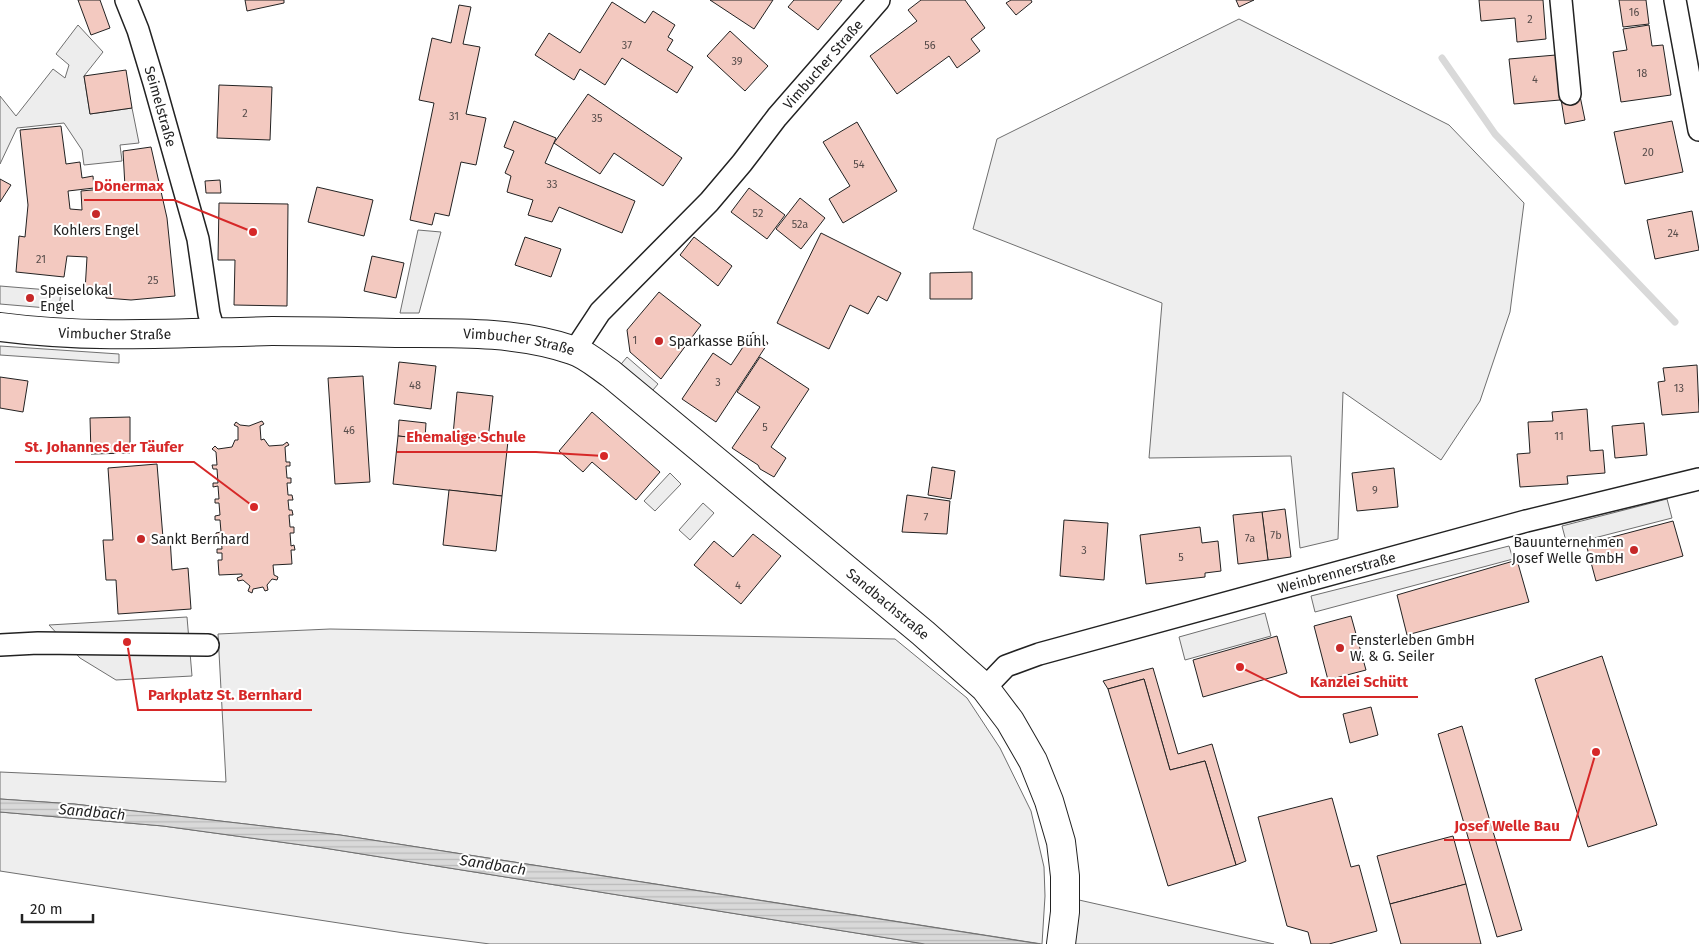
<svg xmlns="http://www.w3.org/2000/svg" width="1699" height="944" viewBox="0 0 1699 944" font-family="'Fira Sans',sans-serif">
<defs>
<pattern id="water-rules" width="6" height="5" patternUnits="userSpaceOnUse" patternTransform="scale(1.25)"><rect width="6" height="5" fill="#d9d9d9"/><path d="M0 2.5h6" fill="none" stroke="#bababa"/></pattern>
</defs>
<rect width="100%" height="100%" fill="#fff"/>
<!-- green -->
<g fill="#eee" stroke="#6f6f6f">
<polygon points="1239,19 1449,125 1524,203 1510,312 1480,401 1441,460 1343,392 1338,539 1300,548 1291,456 1149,458 1162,303 973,229 997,139"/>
<polygon points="330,629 895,639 967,698 1000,748 1031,811 1044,867 1045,896 1042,944 340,835 74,804 0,799 0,772 226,782 218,634"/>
<polygon points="0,812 163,826 324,848 925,944 490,944 404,933 0,871"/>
<polygon points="1079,900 1274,944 1075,944"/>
</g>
<!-- parking -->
<g fill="#ededed" stroke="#6f6f6f">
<polygon points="78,25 103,52 84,76 90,114 132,108 139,143 120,145 122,161 84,165 82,150 64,123 17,128 0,164 0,96 16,116 53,69 65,78 69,65 56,54"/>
<polygon points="418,230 441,232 419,313 400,313"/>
<polygon points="0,286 61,291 59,309 0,304"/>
<polygon points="0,346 119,354 119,363 0,355"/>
<polygon points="627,357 658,384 643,402 612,375"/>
<polygon points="670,473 681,484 655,511 644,501"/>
<polygon points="1667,499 1672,518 1567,545 1562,526"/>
<polygon points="703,503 714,513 690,540 679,530"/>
<polygon points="1509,546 1513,559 1315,612 1311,596"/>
<polygon points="1265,613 1271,636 1185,660 1179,637"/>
<polygon points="187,617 192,676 116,680 80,658 49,625"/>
</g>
<!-- water -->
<polygon fill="url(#water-rules)" stroke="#6f6f6f" points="0,799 74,804 340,835 1040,944 925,944 324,848 163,826 0,812"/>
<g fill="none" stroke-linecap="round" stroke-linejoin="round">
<!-- stream -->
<polyline stroke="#d9d9d9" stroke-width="7" points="1442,58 1495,134 1675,322"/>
</g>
<!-- building -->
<g fill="#f3c9c0" stroke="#222">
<polygon points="78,0 100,0 110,28 91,35"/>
<polygon points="245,0 284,0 284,3 247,11"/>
<polygon points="710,0 773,0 754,29"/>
<polygon points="794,0 842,0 818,30 788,7"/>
<polygon points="921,0 965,0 985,28 971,39 980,51 957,68 949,56 897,94 870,56 917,21 908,10"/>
<polygon points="1011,0 1031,0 1032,2 1016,15 1006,3"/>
<polygon points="1236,0 1254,0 1239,7"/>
<polygon points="1479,0 1543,0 1546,39 1517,42 1515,18 1481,21"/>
<polygon points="1619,0 1646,0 1649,24 1623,27"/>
<polygon points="612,2 645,23 653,11 675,25 668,37 673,40 667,50 693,67 677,93 622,58 605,85 580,69 574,80 535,55 549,33 580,53"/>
<polygon points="459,5 471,7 463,44 480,47 466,114 486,118 476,165 461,162 449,216 435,213 432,225 410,220 434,103 419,100 432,38 451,43"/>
<polygon points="1649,25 1652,46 1663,45 1671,95 1621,102 1613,52 1627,50 1623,29"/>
<polygon points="730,31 768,66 745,91 707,56"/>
<polygon points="1556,55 1560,100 1514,104 1509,59"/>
<polygon points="126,70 132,108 90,114 84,76"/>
<polygon points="219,85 272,87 270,140 217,138"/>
<polygon points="588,94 682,158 663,186 614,153 600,174 554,143"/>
<polygon points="1580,96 1585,120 1565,124 1561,99"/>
<polygon points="514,121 556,138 545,163 635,201 622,233 559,207 552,222 528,215 533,200 507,192 511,176 505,173 514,151 504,147"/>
<polygon points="1672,121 1683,172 1625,184 1614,132"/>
<polygon points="857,122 897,191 843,223 829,199 850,186 823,142"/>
<polygon points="61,126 66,164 80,162 82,178 93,176 94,188 68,191 70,209 82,210 81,191 125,187 123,151 151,147 167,218 175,296 131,300 106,298 106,292 85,291 87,257 67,256 64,277 16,272 19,236 25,237 28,205 20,130"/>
<polygon points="0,179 11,185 0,202"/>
<polygon points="220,180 221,193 206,193 205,181"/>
<polygon points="317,187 373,200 364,236 308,222"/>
<polygon points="749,188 785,215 767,239 731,212"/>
<polygon points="800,198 825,218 801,249 776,229"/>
<polygon points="219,203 288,204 287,306 234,305 235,260 218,260"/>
<polygon points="1692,211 1699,250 1655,259 1647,220"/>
<polygon points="821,233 901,273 887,301 878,296 868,314 850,305 829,349 777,323"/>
<polygon points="525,237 561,249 551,277 515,265"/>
<polygon points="694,237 732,266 718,286 680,255"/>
<polygon points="372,256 404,263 396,298 364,291"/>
<polygon points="972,272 972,299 930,299 930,273"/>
<polygon points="659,292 701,325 661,379 630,352 627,330"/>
<polygon points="753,332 768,343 716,422 682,399 713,353 731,365"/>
<polygon points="760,357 809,389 771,447 786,458 774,477 760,469 758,465 732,448 760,407 737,392"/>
<polygon points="399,362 436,366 431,409 394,404"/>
<polygon points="1697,365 1699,412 1662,415 1658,382 1665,381 1663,368"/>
<polygon points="363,376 370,482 335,484 328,378"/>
<polygon points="0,377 28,381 23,412 0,408"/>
<polygon points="457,392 493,396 488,439 453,435"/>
<polygon points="1587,409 1590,451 1603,450 1605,473 1567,476 1568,484 1520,487 1517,454 1530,453 1528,422 1553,421 1552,412"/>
<polygon points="592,412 660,472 636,500 592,462 583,472 559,451"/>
<polygon points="130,417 130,453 91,454 90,418"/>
<polygon points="399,420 426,423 425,439 398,436"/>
<polygon points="262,421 264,424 260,426 261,440 264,439 269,446 283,445 287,442 289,445 285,447 286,462 290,462 290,466 286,466 287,478 291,478 291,483 287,483 288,495 292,495 293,500 288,500 289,510 292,510 293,515 289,515 290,527 294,527 294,533 290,533 291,546 294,545 295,550 291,550 292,564 273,565 274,575 278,577 277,580 272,579 267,585 268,590 265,591 263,587 253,589 252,593 248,591 250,586 243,580 238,581 237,578 242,576 242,574 219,575 218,560 222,560 222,553 217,553 217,549 222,549 221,537 216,537 216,533 221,532 220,520 215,520 215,516 220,515 219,503 215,503 215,499 219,499 218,486 213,487 213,483 218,483 217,469 213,469 212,465 217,465 216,452 212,449 215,446 218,449 232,447 235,440 238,440 238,427 234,425 236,422 240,425 249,426"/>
<polygon points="1644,423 1647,455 1615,458 1612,426"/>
<polygon points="453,435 508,441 502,496 393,484 398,436 452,441"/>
<polygon points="157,464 163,538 170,537 172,570 188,568 191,609 118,614 116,580 106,580 103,540 113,540 108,468"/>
<polygon points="932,467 955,471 951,499 928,495"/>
<polygon points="1394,468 1398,507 1357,511 1352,473"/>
<polygon points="449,490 502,496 496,551 443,545"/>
<polygon points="907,495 950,501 947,534 902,532"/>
<polygon points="1285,509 1291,557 1268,560 1262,512"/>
<polygon points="1262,512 1268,560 1238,564 1233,515"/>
<polygon points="1064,520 1108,523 1104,580 1060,576"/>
<polygon points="1673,521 1683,556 1596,581 1586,544"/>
<polygon points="1200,527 1202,543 1218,541 1221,571 1205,573 1205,577 1146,584 1140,535"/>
<polygon points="753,534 781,556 741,604 694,565 714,541 733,557"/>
<polygon points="1517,560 1529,602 1407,635 1397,595"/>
<polygon points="1351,616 1366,670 1328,680 1314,626"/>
<polygon points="1277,636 1287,673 1203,697 1193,660"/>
<polygon points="1602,656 1657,825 1588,847 1535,679"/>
<polygon points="1153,668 1178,754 1212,744 1246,861 1236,865 1205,761 1170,770 1144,679 1108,689 1103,681"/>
<polygon points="1144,679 1170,770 1205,761 1236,865 1168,886 1108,689"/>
<polygon points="1371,707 1378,735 1350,743 1343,714"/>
<polygon points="1462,726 1522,930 1497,937 1438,734"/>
<polygon points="1332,798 1351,867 1359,865 1377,931 1329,944 1311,944 1308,932 1287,926 1258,817"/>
<polygon points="1453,836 1466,884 1390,904 1377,856"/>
<polygon points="1466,884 1481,944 1401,944 1390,904"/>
</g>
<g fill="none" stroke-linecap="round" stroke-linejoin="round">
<defs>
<g id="street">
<path id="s1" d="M126,0L138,30L154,83L198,239L209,314L215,334"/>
<polyline points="1561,0 1570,94"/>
<polyline points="1675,0 1699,130"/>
<path id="s2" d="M575,350L600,312L709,202L742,163L777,117L879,0"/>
<polyline points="0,645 38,643 208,645"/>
<path id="s3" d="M985,688L1006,666L1039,654L1526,521L1699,479"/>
</g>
<g id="secondary">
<path id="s4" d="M0,327C90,339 181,333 272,331C313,331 355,332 396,333C454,333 517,331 572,350C586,354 599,366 611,374L923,633L985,688L1010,721L1033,761L1049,801L1061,842L1065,876V912L1061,944"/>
</g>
</defs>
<!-- street casing -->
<use href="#street" stroke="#222" stroke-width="24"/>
<!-- secondary casing -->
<use href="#secondary" stroke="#222" stroke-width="30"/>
<!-- street -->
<use href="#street" stroke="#fff" stroke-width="21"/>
<!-- secondary -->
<use href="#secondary" stroke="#fff" stroke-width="28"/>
</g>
<!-- markers -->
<g fill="#c62828" stroke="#fff" stroke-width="2">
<circle cx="96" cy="214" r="5"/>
<circle cx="30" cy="298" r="5"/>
<circle cx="659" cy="341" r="5"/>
<circle cx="141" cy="539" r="5"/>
<circle cx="1634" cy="550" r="5"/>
<circle cx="1340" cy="648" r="5"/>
</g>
<g text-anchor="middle" stroke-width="4" stroke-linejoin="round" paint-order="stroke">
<!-- number labels -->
<g font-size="11" fill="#564c4a">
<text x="1634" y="16">16</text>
<text x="1530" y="23">2</text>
<text x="627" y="49">37</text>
<text x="930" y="49">56</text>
<text x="737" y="65">39</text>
<text x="1642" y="77">18</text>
<text x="1535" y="83">4</text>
<text x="245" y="117">2</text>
<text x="454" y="120">31</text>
<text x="597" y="122">35</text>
<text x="1648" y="156">20</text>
<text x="859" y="168">54</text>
<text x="552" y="188">33</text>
<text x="758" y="217">52</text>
<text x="800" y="228">52a</text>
<text x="1673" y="237">24</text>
<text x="41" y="263">21</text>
<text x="153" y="284">25</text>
<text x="635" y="344">1</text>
<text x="718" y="386">3</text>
<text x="415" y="389">48</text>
<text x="1679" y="392">13</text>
<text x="765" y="431">5</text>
<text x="349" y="434">46</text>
<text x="1559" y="440">11</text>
<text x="1375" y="494">9</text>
<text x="926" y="521">7</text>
<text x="1276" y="539">7b</text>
<text x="1250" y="542">7a</text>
<text x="1084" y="554">3</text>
<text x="1181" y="561">5</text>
<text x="738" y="589">4</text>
</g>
<!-- street labels -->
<g font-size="14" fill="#222" stroke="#fff">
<text dy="5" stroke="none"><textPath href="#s2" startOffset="379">Vimbucher Straße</textPath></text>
<text dy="5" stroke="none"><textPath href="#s1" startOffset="112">Seimelstraße</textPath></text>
<text dy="5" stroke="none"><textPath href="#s4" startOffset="115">Vimbucher Straße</textPath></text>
<text dy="5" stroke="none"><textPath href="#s4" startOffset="520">Vimbucher Straße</textPath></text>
<text dy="5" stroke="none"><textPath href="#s3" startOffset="374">Weinbrennerstraße</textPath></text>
<text dy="5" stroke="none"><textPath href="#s4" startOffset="980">Sandbachstraße</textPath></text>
</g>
<!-- poi labels -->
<g font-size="14" fill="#222" stroke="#fff" text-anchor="start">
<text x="96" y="235" text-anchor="middle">Kohlers Engel</text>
<text x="40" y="295">Speiselokal<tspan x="40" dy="16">Engel</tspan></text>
<text x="669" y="346">Sparkasse Bühl</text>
<text x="151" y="544">Sankt Bernhard</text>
<text x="1624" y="547" text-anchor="end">Bauunternehmen<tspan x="1624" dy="16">Josef Welle GmbH</tspan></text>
<text x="1350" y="645">Fensterleben GmbH<tspan x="1350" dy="16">W. &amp; G. Seiler</tspan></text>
</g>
<!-- water labels -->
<g font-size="15" font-style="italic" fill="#222" stroke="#fff">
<text transform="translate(92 812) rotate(5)" y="5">Sandbach</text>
<text transform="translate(493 865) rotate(9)" y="5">Sandbach</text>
</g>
</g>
<!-- callouts -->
<path fill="none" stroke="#d62828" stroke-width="2" d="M253 232L174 200H84M604 456L536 452H397M254 507L194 462H15M1240 667L1300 697H1418M127 642L138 710H312M1596 752L1570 840H1444"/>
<g fill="#d62828" stroke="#fff" stroke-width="2">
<circle cx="253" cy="232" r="5"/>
<circle cx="604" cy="456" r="5"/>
<circle cx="254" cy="507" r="5"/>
<circle cx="1240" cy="667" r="5"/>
<circle cx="127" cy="642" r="5"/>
<circle cx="1596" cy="752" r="5"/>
</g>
<g font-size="15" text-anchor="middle" font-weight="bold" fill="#d62828" stroke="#fff" stroke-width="4" stroke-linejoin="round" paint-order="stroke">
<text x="129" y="191">Dönermax</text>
<text x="466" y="442">Ehemalige Schule</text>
<text x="104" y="452">St. Johannes der Täufer</text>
<text x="1359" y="687">Kanzlei Schütt</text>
<text x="225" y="700">Parkplatz St. Bernhard</text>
<text x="1507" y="831">Josef Welle Bau</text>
</g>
<!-- scale -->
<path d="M22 914v8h71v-8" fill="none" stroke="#222222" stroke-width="2.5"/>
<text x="30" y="914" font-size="15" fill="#222222" stroke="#ffffff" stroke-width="4" paint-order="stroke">20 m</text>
</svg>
